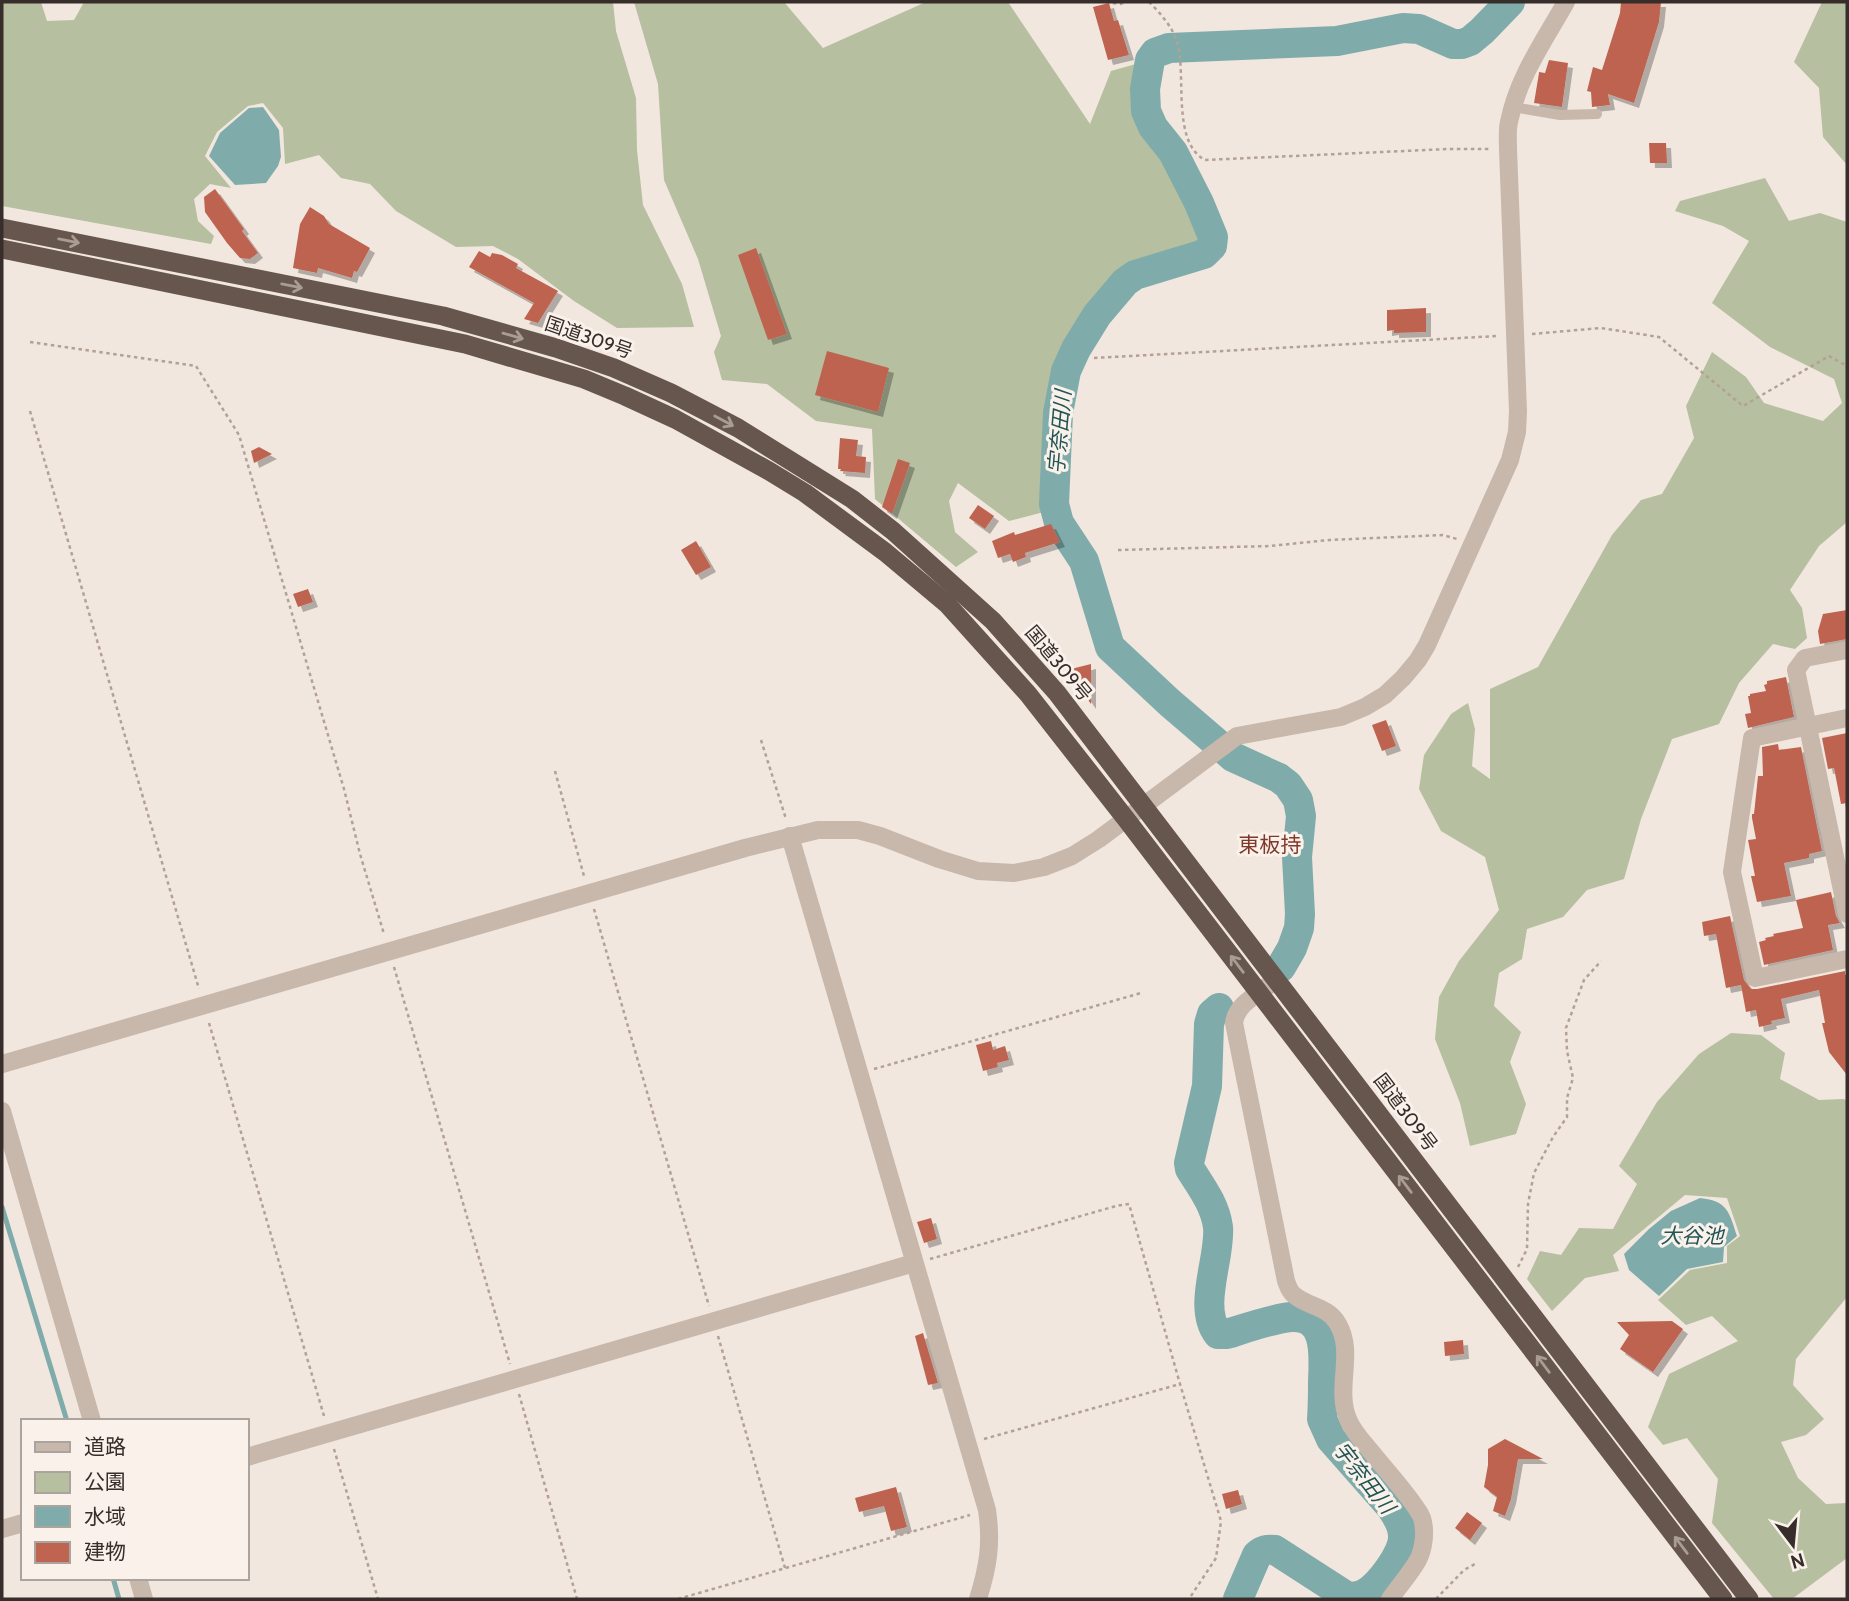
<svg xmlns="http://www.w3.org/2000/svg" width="1849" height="1601" viewBox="0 0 1849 1601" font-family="Cabin,'Noto Sans JP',sans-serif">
<defs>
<filter id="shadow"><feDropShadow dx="5" dy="5" stdDeviation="0" flood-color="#0004"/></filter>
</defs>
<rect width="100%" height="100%" fill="#f1e7de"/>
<!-- green -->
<g fill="#b6bf9f">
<polygon points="2,2 41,2 47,21 74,20 84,2 613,2 616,31 636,98 637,150 643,205 682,284 694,327 617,328 574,301 518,259 493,246 456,247 396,211 370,184 341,178 319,155 285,164 283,128 263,103 248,106 217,132 205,156 231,188 210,184 194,199 198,221 214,236 211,244 2,206"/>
<polygon points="634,2 784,2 823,48 926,2 1008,2 1090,124 1111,71 1143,62 1147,75 1140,90 1139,105 1150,141 1200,209 1213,232 1211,243 1204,258 1135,282 1083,342 1064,378 1058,460 1063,507 1009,521 958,483 949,501 955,532 978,552 956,567 875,499 872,429 816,421 767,384 722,380 714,352 721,336 698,259 664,180 658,84"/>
<polygon points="1822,2 1847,2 1847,165 1823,137 1819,88 1794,62"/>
<polygon points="1765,178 1789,221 1820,213 1847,222 1847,522 1819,546 1790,590 1802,608 1807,638 1795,649 1773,644 1739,683 1719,724 1672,739 1641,819 1624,879 1587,890 1563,917 1527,929 1522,959 1499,973 1494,1006 1521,1032 1510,1062 1526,1104 1516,1134 1470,1146 1460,1103 1435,1039 1439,997 1459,961 1499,910 1485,857 1441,831 1419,789 1424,755 1451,714 1468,703 1475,729 1472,766 1490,779 1490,689 1538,667 1612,535 1641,500 1662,494 1694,438 1686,406 1712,352 1746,377 1764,403 1823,421 1842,403 1834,379 1770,347 1712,303 1749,241 1723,226 1675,211 1680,201"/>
<polygon points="1731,1033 1761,1035 1785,1053 1780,1079 1819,1100 1844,1099 1847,1101 1847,1297 1796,1359 1793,1385 1824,1419 1806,1435 1781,1442 1798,1478 1826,1504 1847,1503 1847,1558 1792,1599 1774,1599 1712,1523 1718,1479 1687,1438 1663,1445 1648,1427 1669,1374 1738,1341 1712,1316 1686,1325 1658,1300 1690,1270 1727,1263 1727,1246 1740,1236 1727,1198 1685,1195 1613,1255 1619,1271 1585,1278 1552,1311 1527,1279 1540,1251 1561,1255 1579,1228 1613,1229 1637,1184 1619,1166 1657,1102 1699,1054"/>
</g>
<!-- water -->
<g fill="#7facab">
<polygon points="263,107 279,130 281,157 278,166 266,183 235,185 209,156 220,133 249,108"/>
<path d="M1700,1198C1728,1201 1729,1212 1737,1236L1724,1247L1723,1262L1687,1269L1659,1296L1629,1270L1624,1254L1649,1229L1671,1211Z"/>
</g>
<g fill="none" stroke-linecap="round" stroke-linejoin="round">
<!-- stream -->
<g stroke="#7facab" stroke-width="5">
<polyline points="2,1207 67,1421"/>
<polyline points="113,1578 119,1599"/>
</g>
<!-- river -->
<g stroke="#7facab" stroke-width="30">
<polyline points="1281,967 1292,948 1299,928 1300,914 1297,857 1301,816 1298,800 1288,785 1279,778 1233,757 1170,703 1110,647 1084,561 1059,523 1054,504 1058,413 1066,371 1076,349 1097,315 1125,282 1135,275 1204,254 1212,246 1213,237 1199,203 1173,152 1153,127 1146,111 1145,89 1150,60 1155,53 1169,48 1337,41 1403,28 1419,29 1453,44 1462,44 1470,41 1482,31 1510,2"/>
<path d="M1219,1008L1212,1014L1209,1024L1207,1086L1189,1163L1190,1169C1202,1188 1215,1205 1218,1227C1221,1257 1197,1307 1218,1334H1227C1246,1328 1271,1319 1291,1317C1328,1315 1324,1356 1323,1381C1323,1393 1323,1406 1322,1419L1331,1439L1390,1506C1396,1515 1403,1524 1403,1536C1404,1553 1379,1586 1364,1594C1358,1597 1354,1597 1348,1597L1275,1550C1267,1549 1263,1550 1257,1555L1238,1599"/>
</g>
</g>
<!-- building -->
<g fill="#be6450" filter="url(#shadow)">
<polygon points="1621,2 1661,2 1659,22 1634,103 1608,94 1610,105 1592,107 1591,92 1587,91 1593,67 1602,70 1620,13"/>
<polygon points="1109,3 1114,21 1118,20 1129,55 1108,60 1093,7"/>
<polygon points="1549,60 1568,63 1562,107 1534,103 1539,73 1539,72 1545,73"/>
<polygon points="1649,143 1666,143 1667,163 1650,163"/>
<polygon points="215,189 244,229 242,231 258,253 250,259 240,258 227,243 205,212 204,197"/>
<polygon points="310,207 324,216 329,224 370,248 357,272 354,271 352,278 318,268 317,273 293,268 300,224"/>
<polygon points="756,248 787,334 768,340 738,255"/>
<polygon points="479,251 490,257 492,253 502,255 518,264 516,268 558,291 538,323 524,319 534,303 469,267"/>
<polygon points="1426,308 1426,332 1394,333 1394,330 1387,331 1387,310"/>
<polygon points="827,351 889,368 878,412 815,395"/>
<polygon points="840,438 858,440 856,456 866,457 865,473 840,471 841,469 838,469"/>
<polygon points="259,447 272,454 254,463 251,451"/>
<polygon points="898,459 910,463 892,514 882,507"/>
<polygon points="978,505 994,516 985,529 969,518"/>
<polygon points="1051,524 1060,542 1025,553 1026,557 1013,562 1010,554 998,558 992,541 1014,532 1015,535"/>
<polygon points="696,541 711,567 696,575 681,550"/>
<polygon points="308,589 313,602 298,607 293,594"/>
<polygon points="1847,610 1847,639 1820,644 1818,631 1823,614"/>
<polygon points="1091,664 1091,704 1067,670"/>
<polygon points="1786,677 1794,717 1748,728 1745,714 1751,713 1748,696 1750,696 1750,694 1766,691 1764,685 1767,684 1767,681"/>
<polygon points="1386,720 1396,746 1382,751 1372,725"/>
<polygon points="1847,733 1847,803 1841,804 1834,768 1828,769 1822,738"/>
<polygon points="1778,744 1779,750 1801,747 1822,851 1809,854 1809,858 1784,863 1791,896 1757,902 1751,876 1755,876 1748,840 1756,839 1752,818 1752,814 1754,814 1758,776 1763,776 1762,747"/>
<polygon points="1831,892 1836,916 1840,923 1828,925 1833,950 1764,965 1759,942 1766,940 1765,938 1774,936 1773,934 1803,928 1796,900"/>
<polygon points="1730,916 1744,980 1751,989 1757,989 1845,971 1845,975 1847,974 1847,1075 1829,1052 1822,1023 1825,1023 1819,990 1781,999 1785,1018 1771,1021 1772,1024 1759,1027 1756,1010 1746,1012 1741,985 1726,988 1716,934 1704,936 1702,922"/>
<polygon points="991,1041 993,1050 1005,1046 1009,1060 997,1063 998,1067 983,1071 976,1045"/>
<polygon points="931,1218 937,1239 924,1243 917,1222"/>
<polygon points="1672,1321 1683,1329 1653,1372 1620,1349 1629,1335 1617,1322"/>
<polygon points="923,1333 938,1383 928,1385 915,1336"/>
<polygon points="1463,1340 1464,1354 1445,1356 1444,1342"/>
<polygon points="1505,1439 1543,1459 1518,1459 1511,1499 1505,1516 1493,1511 1497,1497 1484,1487 1488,1465 1488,1449"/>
<polygon points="896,1487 907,1527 891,1531 884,1506 859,1512 855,1498"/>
<polygon points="1238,1490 1242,1504 1226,1509 1222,1494"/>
<polygon points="1467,1512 1482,1523 1470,1540 1455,1528"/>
</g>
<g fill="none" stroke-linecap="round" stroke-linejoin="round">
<!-- path -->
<g stroke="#b4a195" stroke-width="2.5" stroke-dasharray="3.5 3.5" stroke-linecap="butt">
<polyline points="1106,2 1120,4 1127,2"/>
<path d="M1149,2C1160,13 1172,26 1177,42C1187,74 1171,142 1205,160L1448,149H1490"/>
<polyline points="1532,334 1601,328 1659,337 1743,406 1829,356 1847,366"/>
<polyline points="30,342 196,366 239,435 344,789 360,854 384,934"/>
<polyline points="1094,358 1497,336"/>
<polyline points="30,411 199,989"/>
<polyline points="1118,550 1270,546 1329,540 1443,535 1457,539"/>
<polyline points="761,740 786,819"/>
<polyline points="555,771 584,876"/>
<polyline points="594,909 709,1306"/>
<polyline points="394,967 510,1364"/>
<polyline points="209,1023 324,1416"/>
<polyline points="874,1069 1141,993"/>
<polyline points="930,1259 1116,1206 1129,1204 1180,1384 1221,1521 1216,1558 1189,1599"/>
<polyline points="1518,1267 1527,1249 1528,1204 1534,1173 1553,1137 1567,1117 1567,1098 1573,1078 1567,1051 1566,1028 1584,980 1601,961"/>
<polyline points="718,1336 785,1568"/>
<polyline points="519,1394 577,1599"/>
<polyline points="984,1439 1180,1384"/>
<polyline points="334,1449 378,1599"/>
<polyline points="678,1599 970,1515"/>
<polyline points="1436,1599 1464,1570 1475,1564"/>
</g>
<!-- service -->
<polyline stroke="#c8b7ab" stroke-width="10" points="1513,107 1560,115 1597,114"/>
<!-- minor -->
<g stroke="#c8b7ab" stroke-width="18">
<polyline points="1847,650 1805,658 1796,670 1847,914"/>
<polyline points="1847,718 1752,738 1732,872 1755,978 1847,959"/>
<path d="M1269,985C1256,995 1236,1005 1234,1023L1286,1281C1288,1286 1289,1291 1294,1295C1308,1307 1328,1306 1338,1324C1355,1353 1335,1388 1348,1419C1353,1432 1364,1443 1373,1454C1384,1468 1416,1503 1422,1518C1426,1531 1424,1548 1418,1560C1410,1574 1399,1586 1390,1599"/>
<polyline points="247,1457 914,1263"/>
<polyline points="2,1529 23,1523"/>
</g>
<!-- tertiary -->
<g stroke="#c8b7ab" stroke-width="18">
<path d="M790,836L987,1510C992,1544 988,1567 978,1599"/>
<path d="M2,1064L745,848L818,830H858L880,836L939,859L978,871L1014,873L1044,867L1072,856L1099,839L1237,736L1341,717L1365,707L1385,695L1403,678L1418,660L1427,645L1510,460L1517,432L1518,411L1508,149C1508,140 1507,130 1509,122C1518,77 1544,41 1566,2"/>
<polyline points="2,1111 92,1421"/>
<polyline points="138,1578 144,1599"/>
</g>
<!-- trunk -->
<g stroke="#67564e" stroke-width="19">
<polyline points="2,228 443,316 556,348 614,368 671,393 738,428 852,499 893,531 993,621 1057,693 1749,1599"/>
<polyline points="2,249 465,344 584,379 625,396 675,419 769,471 805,493 885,552 947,604 1028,694 1126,819 1723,1599"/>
</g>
</g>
<!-- one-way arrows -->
<defs><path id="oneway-shaft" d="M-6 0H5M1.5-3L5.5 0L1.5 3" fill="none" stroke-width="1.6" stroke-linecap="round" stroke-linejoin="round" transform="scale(1.75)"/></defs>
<g stroke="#a99c94">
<use href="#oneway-shaft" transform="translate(69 241) rotate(11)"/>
<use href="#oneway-shaft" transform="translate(292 286) rotate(11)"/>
<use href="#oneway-shaft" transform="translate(513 336) rotate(16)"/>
<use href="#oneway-shaft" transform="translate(724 421) rotate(28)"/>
<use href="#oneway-shaft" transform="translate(1237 964) rotate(-127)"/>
<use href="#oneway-shaft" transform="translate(1405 1184) rotate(-127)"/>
<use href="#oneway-shaft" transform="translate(1543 1364) rotate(-127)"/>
<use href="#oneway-shaft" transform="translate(1681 1545) rotate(-127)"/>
</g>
<g text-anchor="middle" stroke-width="6" stroke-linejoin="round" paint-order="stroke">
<!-- street labels -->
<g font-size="19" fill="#372d2a" stroke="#f9f1ea">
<text transform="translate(589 337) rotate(19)" y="7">国道309号</text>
<text transform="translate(1059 663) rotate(50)" y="7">国道309号</text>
<text transform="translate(1406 1112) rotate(53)" y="7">国道309号</text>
</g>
<!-- water labels -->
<g font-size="21" font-style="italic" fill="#255" stroke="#f9f1ea">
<text transform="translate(1060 432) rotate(-85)" y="7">宇奈田川</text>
<text x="1692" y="1243">大谷池</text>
<text transform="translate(1364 1478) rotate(52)" y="7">宇奈田川</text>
</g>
<!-- neighbourhood labels -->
<g font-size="21" fill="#803828" stroke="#f9f1ea">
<text x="1270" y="852">東板持</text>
</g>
</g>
<!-- border -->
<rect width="1849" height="1601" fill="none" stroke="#372d2a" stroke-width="7"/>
<!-- legend -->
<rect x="21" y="1419" width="228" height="161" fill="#f9f1ea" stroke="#aba39d" stroke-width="2"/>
<rect x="35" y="1442" width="35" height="10" fill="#c8b7ab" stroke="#aba39d" stroke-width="2"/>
<text x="84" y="1454" font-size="21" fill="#372d2a">道路</text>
<rect x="35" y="1472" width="35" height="21" fill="#b6bf9f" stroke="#aba39d" stroke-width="2"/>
<text x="84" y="1489" font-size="21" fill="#372d2a">公園</text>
<rect x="35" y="1506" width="35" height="21" fill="#7facab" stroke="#aba39d" stroke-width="2"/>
<text x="84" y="1524" font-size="21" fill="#372d2a">水域</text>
<rect x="35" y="1542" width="35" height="21" fill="#be6450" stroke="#aba39d" stroke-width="2"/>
<text x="84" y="1559" font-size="21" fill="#372d2a">建物</text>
<!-- north arrow -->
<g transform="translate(1793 1545) rotate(164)" stroke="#f9f1ea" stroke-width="5" paint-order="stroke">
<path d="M0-5L12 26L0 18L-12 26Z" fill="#372d2a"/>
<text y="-10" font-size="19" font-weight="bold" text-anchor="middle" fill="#372d2a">N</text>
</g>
</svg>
